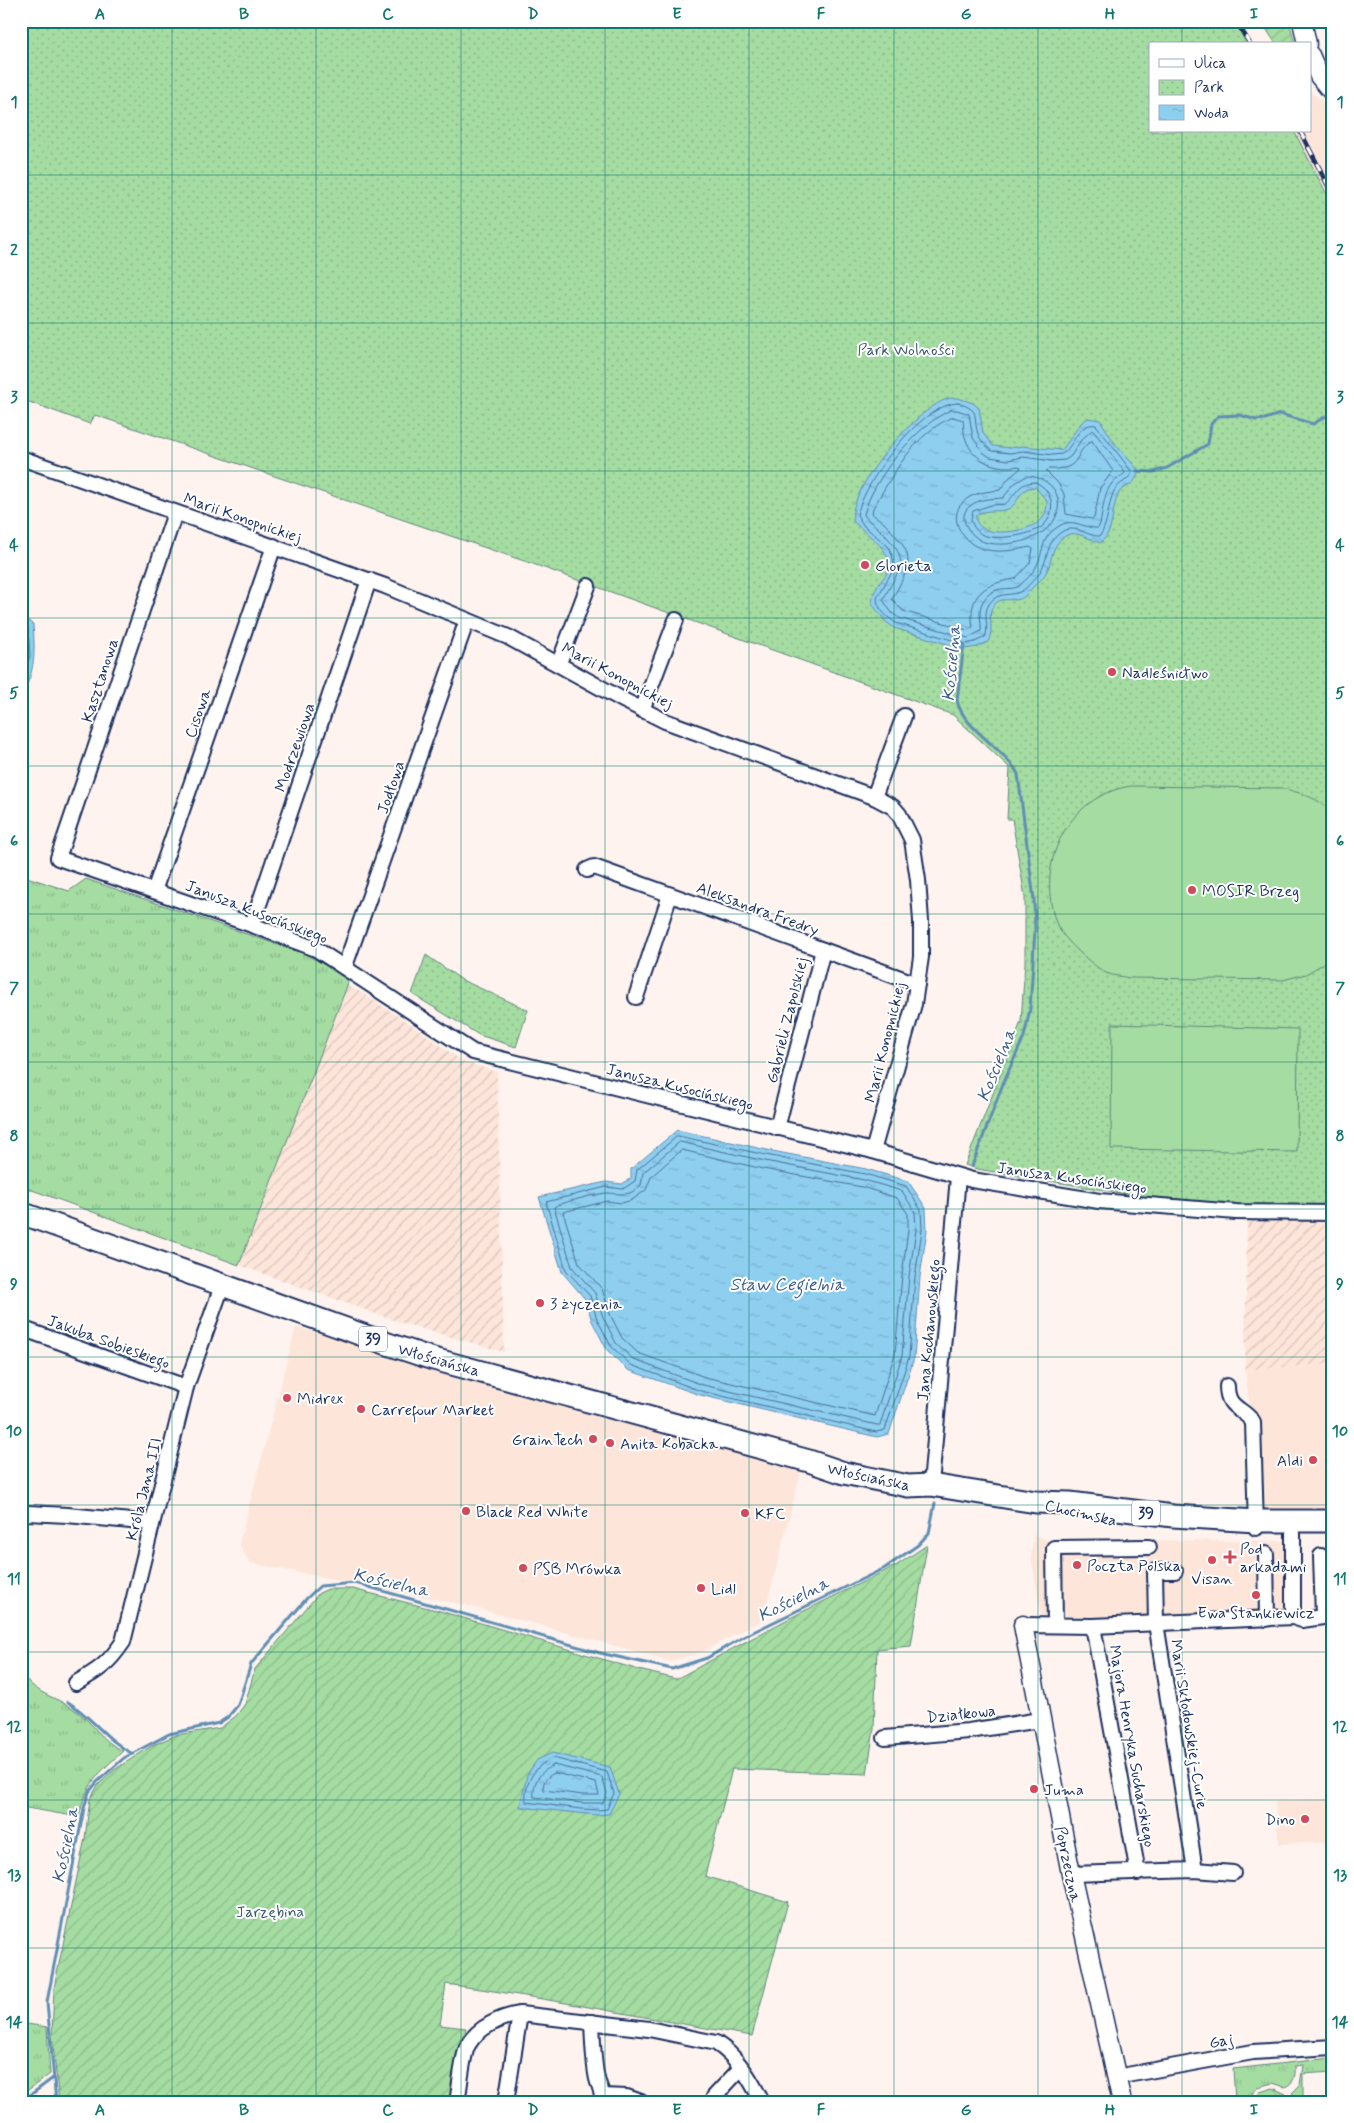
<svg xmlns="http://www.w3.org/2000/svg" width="1354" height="2123" viewBox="0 0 1354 2123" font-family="Mynerve,sans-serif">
<defs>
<pattern id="industrial-furrows" width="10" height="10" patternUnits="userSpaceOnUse" patternTransform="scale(1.25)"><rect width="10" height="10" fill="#fde5da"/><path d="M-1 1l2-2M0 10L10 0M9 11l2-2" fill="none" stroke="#d8c5be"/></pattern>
<pattern id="grass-tufts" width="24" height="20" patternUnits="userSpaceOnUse" patternTransform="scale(1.25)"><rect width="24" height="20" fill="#a4dca1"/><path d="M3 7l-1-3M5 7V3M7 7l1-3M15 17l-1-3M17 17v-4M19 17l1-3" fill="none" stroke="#8dbd8d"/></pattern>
<pattern id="park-dots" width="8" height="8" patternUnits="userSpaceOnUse" patternTransform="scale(1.25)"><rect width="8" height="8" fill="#a4dca1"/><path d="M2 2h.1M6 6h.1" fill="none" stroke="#8dbd8d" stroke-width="1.8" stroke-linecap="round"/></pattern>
<pattern id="garden-furrows" width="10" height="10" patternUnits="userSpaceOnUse" patternTransform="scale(1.25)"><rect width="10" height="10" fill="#a4dca1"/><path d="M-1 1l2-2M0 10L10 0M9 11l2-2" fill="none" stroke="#8dbd8d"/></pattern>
<pattern id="water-ripples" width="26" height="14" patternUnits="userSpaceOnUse" patternTransform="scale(1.25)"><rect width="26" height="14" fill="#8eceef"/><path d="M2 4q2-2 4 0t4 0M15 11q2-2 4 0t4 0" fill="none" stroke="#7ab1cf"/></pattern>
</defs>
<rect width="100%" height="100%" fill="#fef3ee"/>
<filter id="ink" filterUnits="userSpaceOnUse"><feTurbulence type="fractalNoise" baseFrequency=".02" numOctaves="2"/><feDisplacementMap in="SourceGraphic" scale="10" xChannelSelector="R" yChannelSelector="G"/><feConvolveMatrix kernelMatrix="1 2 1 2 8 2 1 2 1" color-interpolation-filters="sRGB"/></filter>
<g filter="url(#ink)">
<!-- built -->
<g fill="#fde5da">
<polygon points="1310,92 1333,108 1333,250 1276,131 1310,131"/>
<polygon points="296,1327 801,1471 763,1619 702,1652 671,1661 465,1605 250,1563 239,1544"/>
<polygon points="1333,1364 1333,1512 1264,1511 1245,1370"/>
<polygon points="1034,1535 1047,1540 1289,1541 1290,1614 1159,1619 1041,1615 1031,1555"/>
<polygon points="1333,1799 1333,1842 1279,1844 1275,1801"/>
</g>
<!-- industrial -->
<g fill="url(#industrial-furrows)">
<polygon points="347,986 359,991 421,1031 462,1061 497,1072 504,1352 399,1322 239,1265"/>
<polygon points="1247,1220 1333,1220 1333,1364 1245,1370"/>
</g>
<!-- grass -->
<g fill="url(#grass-tufts)" stroke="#608680">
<polygon points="21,875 69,891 86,879 305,954 349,978 347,986 239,1265 21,1186"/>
<path d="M21,1679H26C39,1695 56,1697 72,1708C92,1720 102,1742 123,1751C99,1773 86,1783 79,1817L21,1807Z"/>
<polygon points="21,2023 47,2027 50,2074 21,2095"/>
<path d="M1332,2051H1333V2091L1332,2072L1303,2074V2102H1297L1292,2093L1300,2085L1303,2065L1295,2066C1296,2076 1294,2083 1285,2087L1273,2083L1257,2087L1247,2102H1235L1233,2069L1332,2058Z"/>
<polygon points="1273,2088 1286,2094 1292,2102 1252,2102 1260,2092"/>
</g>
<!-- park -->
<g fill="url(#park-dots)" stroke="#608680">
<polygon points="21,21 1234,21 1247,44 1150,44 1150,131 1294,131 1333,206 1333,1213 1236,1212 977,1169 965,1165 1021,1022 1025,963 1025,897 1012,819 1007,819 1010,768 953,715 533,564 95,415 90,424 21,399"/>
<polygon points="426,955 462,980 528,1010 516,1047 479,1035 412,994"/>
</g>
<!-- garden -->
<g fill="url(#garden-furrows)" stroke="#608680">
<polygon points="1261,21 1289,21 1295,44 1276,44"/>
<path d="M927,1545L911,1646L877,1649L874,1729L867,1774L732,1769L705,1876L788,1902L752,2036C650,2019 548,1998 446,1984L440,2025L466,2028L450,2102H59L52,2035L54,1988L85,1838L90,1799L98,1785L114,1770L153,1745L176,1735L220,1728L236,1716L245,1704L255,1669L319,1593L328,1589H353L440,1611L639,1670L676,1679L788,1619L897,1565Z"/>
</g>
<!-- pitch -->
<g fill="#a4dca1" stroke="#608680">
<path d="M1131,786L1282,788C1300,793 1320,798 1333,813V958L1306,974L1283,980L1129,978C1122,976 1113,976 1106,973C1092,965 1064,940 1057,925C1034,866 1066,796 1131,786Z"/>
<polygon points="1112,1024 1298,1029 1297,1152 1111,1149"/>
</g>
<!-- water -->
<g fill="url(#water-ripples)" stroke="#608eb5" fill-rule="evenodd">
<path d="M958,398L973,403L979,408L983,433L993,446L1010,448L1022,446L1062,450L1081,423L1088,418L1100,420L1116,445L1139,471C1137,475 1135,482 1131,484C1126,488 1122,487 1119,493C1110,510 1116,530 1100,543C1091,540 1076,530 1067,535C1051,544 1053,558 1047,571C1044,577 1039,582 1034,586C1030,590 1026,597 1020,599C1010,602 999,595 992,608C987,619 995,627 988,642L977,647L964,649L894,628L885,621L872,604C872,593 878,585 885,576C900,553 867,536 853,521C847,489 916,409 947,399C950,398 955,398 958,398ZM1035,487L1047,501C1047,507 1046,514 1042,519C1031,533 973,541 976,515C988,508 998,513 1008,509C1021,503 1017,488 1035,487Z"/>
<path d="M21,616L33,624C35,652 36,671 21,696Z"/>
<polygon points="677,1130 767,1150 866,1169 908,1181 926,1208 927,1230 920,1277 914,1358 889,1434 877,1437 700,1395 628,1370 607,1350 592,1321 585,1299 562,1272 539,1197 606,1182 622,1184 631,1178 631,1169"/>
<polygon points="552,1753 610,1767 619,1794 609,1814 598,1815 520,1807 527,1775 537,1760"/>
</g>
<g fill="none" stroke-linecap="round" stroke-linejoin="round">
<!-- shore -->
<g stroke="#496f98" stroke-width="1">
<path d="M958,403C982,411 972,415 978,434C980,440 987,447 992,451L1010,453L1023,451L1053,455L1062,454C1075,446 1077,422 1096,425L1132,472C1128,482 1119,482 1114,491C1107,506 1109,522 1100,536C1088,537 1076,524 1063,531C1045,542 1050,555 1041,570C1038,577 1031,582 1026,588C1015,599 999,589 989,604C982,615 990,626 985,637L975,642L965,644L896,623C888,618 877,609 877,598L894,568L893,558L889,547L864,526L857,515C865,481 920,404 958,403Z"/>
<path d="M951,410H957L969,414L973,438L984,453L990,457L1008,460L1023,457L1052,461L1065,460L1071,456L1081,440L1092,430C1095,432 1121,466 1125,473C1122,477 1116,478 1113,482C1103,493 1103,511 1100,524L1098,528C1085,529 1074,518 1061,525C1039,537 1045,551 1036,567C1032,574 1026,580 1020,585C1011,593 996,582 983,601C977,612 982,621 981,631L968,638L899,618L892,613L883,600C901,564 913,562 878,528C873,523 868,521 864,515C871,481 918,423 951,410Z"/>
<path d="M953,417L963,420C964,426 963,433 966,440C974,462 997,470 1019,466L1021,468L1008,479L1000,490C987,492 973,492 963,502C947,518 963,542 980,548C995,554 1016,550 1030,547L1033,549L1030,563L1015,579C986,583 967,594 973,627L968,630L903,611L892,599C913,561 916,556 884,523C880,519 875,517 872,513L873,508C893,475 914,433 953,417Z"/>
<path d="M1092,441L1113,471L1100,488L1094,518L1092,519L1066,514L1064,494L1058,483L1046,471L1048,469C1085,471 1072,451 1092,441Z"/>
<path d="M1027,476C1040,476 1055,484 1058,499C1064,536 1011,550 984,542C971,537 955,517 970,506C980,498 991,499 1003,498L1014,484Z"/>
<path d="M1035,482C1052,489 1057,509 1045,524C1035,535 1001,540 986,536C978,534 973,527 971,520L973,511L991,505L1005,504C1018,494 1016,483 1035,482Z"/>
<polyline points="21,622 28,627 30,656 21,686"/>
<polygon points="678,1136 766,1155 865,1174 906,1186 921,1210 922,1230 915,1277 909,1357 885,1430 876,1432 701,1391 631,1365 611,1346 597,1319 590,1296 566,1270 546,1202 606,1187 623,1189 635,1181 637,1170"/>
<path d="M680,1142L765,1161L864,1180L902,1191L915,1212L916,1230L909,1276L902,1356L880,1425H877L703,1385L634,1360L616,1343L603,1317L595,1293L572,1267L554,1207C560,1203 599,1193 608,1193C623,1194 629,1197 641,1185L643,1173Z"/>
<polygon points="682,1150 763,1169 862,1187 897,1198 908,1214 908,1230 902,1275 895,1354 875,1416 705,1377 638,1353 622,1338 610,1314 602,1289 579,1263 563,1212 607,1201 622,1203 632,1200 646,1190 651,1177"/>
<path d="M553,1758L607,1772L614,1793L607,1809L598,1810L581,1809L526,1802C524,1783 535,1765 553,1758Z"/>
<path d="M554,1765L602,1777L607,1793L603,1803H582L534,1797C532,1783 541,1770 554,1765Z"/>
<path d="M555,1773L596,1783L599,1795H583L544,1790C541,1783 548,1775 555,1773Z"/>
</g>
<!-- stream -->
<g stroke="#608eb5" stroke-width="3">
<polyline points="1137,471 1154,472 1167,468 1208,444 1211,424 1218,416 1240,415 1256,420 1265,419 1280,414 1313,424 1333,412"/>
<path d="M964,645L957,700C962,728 1004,748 1018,774L1034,900L1035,930L1030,1009L1024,1037L1004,1081L972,1166"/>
<path d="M68,1702C92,1717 107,1741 133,1754"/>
<polyline points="21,2102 53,2078"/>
<polyline points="56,2102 47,2002 84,1808 89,1792 97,1782 124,1758 169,1734 219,1723 228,1717 238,1705 251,1664 307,1598 320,1586 355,1583 600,1653 672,1669 707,1658 745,1636 885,1568 918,1545 929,1533 935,1503"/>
</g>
<defs>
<g id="minor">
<polyline points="21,458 385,586 508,637 625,701 665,721 874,797 893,807 899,814 912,840 918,880 921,921 921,957 914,1004 873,1151"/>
<polyline points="175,513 58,858 252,925 316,949 473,1052 873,1151 972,1180 1099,1201 1236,1212 1333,1213"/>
<polyline points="559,663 588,586"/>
<polyline points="642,710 676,620"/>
<polyline points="874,797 904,716"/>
<polyline points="587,870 594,867 917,984"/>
<polyline points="154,891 274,546"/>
<polyline points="252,925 369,580"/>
<polyline points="345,966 467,620"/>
<polyline points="636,997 670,895"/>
<polyline points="777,1128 823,950"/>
<polyline points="21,1328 186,1387"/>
<path d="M1227,1386C1227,1409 1242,1407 1253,1422L1256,1528"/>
<polyline points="931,1485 958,1177"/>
<polyline points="21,1515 28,1513 67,1515 152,1523"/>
<polyline points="1293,1533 1293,1617"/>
<polyline points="1266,1554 1267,1619"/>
<polyline points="1175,1571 1155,1571 1156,1623 1195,1870"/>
<polyline points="1293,1617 1302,1620 1323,1617 1321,1556"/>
<polyline points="1023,1625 1093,1626 1293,1617"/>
<polyline points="1055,1625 1054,1548 1149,1547"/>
<polyline points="1093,1626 1138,1873"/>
<path d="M76,1683C99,1670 108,1664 123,1642L186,1387L222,1286"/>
<polyline points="885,1738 969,1731 1040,1720"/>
<polyline points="1071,1874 1195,1870 1233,1873"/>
<path d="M592,2022C593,2041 593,2060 597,2079C599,2087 604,2093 601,2102"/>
<polyline points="1116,2077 1253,2052 1333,2047"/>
<polyline points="603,2096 627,2097 641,2102"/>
<polyline points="714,2097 741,2068"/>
<path d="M457,2102C460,2088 462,2056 468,2045C478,2027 501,2017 520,2014L649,2029L716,2043C737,2056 751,2080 762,2102"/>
<polyline points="506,2102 520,2014"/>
</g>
<g id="tertiary">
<polyline points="1302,21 1307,44"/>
<polyline points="1310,55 1319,76 1333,93"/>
<polyline points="1023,1625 1071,1874 1122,2102"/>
</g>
<polyline id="primary" points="21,1213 388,1344 430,1358 809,1461 844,1473 908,1486 931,1485 1036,1502 1070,1503 1173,1516 1256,1521 1333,1521"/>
</defs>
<!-- minor casing -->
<use href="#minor" stroke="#1b2f5e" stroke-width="18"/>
<!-- tertiary casing -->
<use href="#tertiary" stroke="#1b2f5e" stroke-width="21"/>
<!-- primary casing -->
<use href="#primary" stroke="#1b2f5e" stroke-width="25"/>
<!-- minor -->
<use href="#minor" stroke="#fff" stroke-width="14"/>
<!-- tertiary -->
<use href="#tertiary" stroke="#fff" stroke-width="18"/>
<!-- primary -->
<use href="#primary" stroke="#fff" stroke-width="21"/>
<defs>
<g id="rail">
<polyline points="1236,21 1250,44"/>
<polyline points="1300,131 1333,195"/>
</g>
</defs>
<!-- rail casing -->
<use href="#rail" stroke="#1b2f5e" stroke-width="5"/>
<!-- rail -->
<use href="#rail" stroke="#fff" stroke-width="3" stroke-dasharray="9" stroke-linecap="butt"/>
</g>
</g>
<!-- grid -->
<path fill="none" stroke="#0f766e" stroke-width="1" stroke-opacity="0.55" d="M172,21V2102M316,21V2102M461,21V2102M605,21V2102M749,21V2102M894,21V2102M1038,21V2102M1182,21V44M1182,131V2102M21,175H1333M21,323H1333M21,471H1333M21,618H1333M21,766H1333M21,914H1333M21,1062H1333M21,1209H1333M21,1357H1333M21,1505H1333M21,1652H1333M21,1800H1333M21,1948H1333"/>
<!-- markers -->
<g fill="#d1495b" stroke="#fff" stroke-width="2">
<circle cx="865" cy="565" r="5"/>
<circle cx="1112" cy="672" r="5"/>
<circle cx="1192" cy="890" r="5"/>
<circle cx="540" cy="1303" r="5"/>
<circle cx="287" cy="1398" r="5"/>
<circle cx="361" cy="1409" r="5"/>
<circle cx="593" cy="1439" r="5"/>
<circle cx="610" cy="1443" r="5"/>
<circle cx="1313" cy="1460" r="5"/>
<circle cx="466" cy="1511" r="5"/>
<circle cx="745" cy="1513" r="5"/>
<path d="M1227.5 1549.5h5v5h5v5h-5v5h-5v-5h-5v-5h5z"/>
<circle cx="1212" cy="1560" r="5"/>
<circle cx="1077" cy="1565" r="5"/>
<circle cx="523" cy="1568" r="5"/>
<circle cx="701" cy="1588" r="5"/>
<circle cx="1256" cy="1595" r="5"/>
<circle cx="1034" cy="1789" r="5"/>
<circle cx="1305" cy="1819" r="5"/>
</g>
<g text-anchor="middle" stroke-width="4" stroke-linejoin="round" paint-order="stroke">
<!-- shield labels -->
<g fill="#fff" stroke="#5f6d8e" stroke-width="1">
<rect x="359" y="1326.5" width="28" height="25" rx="4"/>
<rect x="1132" y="1500.5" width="28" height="25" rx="4"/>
</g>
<g font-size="15" font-weight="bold" fill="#1b2f5e">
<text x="373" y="1344">39</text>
<text x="1146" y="1518">39</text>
</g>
<!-- park labels -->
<g font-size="16" fill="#3d5a6f" stroke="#fff">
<text x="906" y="355">Park Wolności</text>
<text x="270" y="1917">Jarzębina</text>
</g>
<!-- street labels -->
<g font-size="16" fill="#1b2f5e" stroke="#fff">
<text transform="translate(243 517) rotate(19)" y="6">Marii Konopnickiej</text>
<text transform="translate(618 675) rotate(28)" y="6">Marii Konopnickiej</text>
<text transform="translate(99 680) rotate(-72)" y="6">Kasztanowa</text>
<text transform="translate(197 713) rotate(-71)" y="6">Cisowa</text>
<text transform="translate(294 747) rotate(-71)" y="6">Modrzewiowa</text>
<text transform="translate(390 787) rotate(-71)" y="6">Jodłowa</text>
<text transform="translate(758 908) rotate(20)" y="6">Aleksandra Fredry</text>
<text transform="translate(257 911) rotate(21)" y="6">Janusza Kusocińskiego</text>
<text transform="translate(786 1020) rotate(-76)" y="6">Gabrieli Zapolskiej</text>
<text transform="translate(884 1042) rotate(-76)" y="6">Marii Konopnickiej</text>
<text transform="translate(680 1086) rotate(14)" y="6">Janusza Kusocińskiego</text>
<text transform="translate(1072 1177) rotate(8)" y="6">Janusza Kusocińskiego</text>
<text transform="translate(928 1330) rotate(-85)" y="6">Jana Kochanowskiego</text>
<text transform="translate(109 1341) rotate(20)" y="6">Jakuba Sobieskiego</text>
<text transform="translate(439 1359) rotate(16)" y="6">Włościańska</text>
<text transform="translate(869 1476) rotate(12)" y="6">Włościańska</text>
<text transform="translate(143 1489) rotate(-76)" y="6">Króla Jana III</text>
<text transform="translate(1081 1512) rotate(13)" y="6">Chocimska</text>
<text transform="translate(961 1713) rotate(-6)" y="6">Działkowa</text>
<text transform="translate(1190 1724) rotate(81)" y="6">Marii Skłodowskiej-Curie</text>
<text transform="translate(1133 1746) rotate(80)" y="6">Majora Henryka Sucharskiego</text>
<text transform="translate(1069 1864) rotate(78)" y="6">Poprzeczna</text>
<text transform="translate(1221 2040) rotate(-11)" y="6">Gaj</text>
</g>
<!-- poi labels -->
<g font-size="16" fill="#1b2f5e" stroke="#fff" text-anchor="start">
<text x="875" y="571">Glorieta</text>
<text x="1122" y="678">Nadleśnictwo</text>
<text x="1202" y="896">MOSIR Brzeg</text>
<text x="550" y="1309">3 życzenia</text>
<text x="297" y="1404">Midrex</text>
<text x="371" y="1415">Carrefour Market</text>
<text x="583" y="1445" text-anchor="end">GrainTech</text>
<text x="620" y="1449">Anita Kobacka</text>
<text x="1303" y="1466" text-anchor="end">Aldi</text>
<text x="476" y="1517">Black Red White</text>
<text x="755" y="1519">KFC</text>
<text x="1240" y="1554">Pod<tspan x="1240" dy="18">arkadami</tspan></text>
<text x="1087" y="1571">Poczta Polska</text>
<text x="533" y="1574">PSB Mrówka</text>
<text x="1212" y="1584" text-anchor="middle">Visan</text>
<text x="711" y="1594">Lidl</text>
<text x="1256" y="1618" text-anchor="middle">Ewa Stankiewicz</text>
<text x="1044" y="1795">Juma</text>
<text x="1295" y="1825" text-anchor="end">Dino</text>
</g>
<!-- water labels -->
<g font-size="18" font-style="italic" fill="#3e5f8a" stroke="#fff">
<text transform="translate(951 663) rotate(-85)" y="6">Kościelna</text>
<text transform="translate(996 1065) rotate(-68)" y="6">Kościelna</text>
<text x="787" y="1290">Staw Cegielnia</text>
<text transform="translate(391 1582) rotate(13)" y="6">Kościelna</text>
<text transform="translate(793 1599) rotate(-27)" y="6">Kościelna</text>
<text transform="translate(65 1845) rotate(-79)" y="6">Kościelna</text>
</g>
</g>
<!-- margin -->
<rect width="1354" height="2123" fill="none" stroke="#fff" stroke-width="55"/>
<!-- legend -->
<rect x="1149" y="42" width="162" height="90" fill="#ffffff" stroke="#a4acbf"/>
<rect x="1159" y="59" width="25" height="8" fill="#ffffff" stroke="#a4acbf"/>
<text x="1194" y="68" font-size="15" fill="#1b2f5e">Ulica</text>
<rect x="1159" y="80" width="25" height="15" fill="url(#park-dots)" stroke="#a4acbf"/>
<text x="1194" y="92" font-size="15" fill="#1b2f5e">Park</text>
<rect x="1159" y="105" width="25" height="15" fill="url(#water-ripples)" stroke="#a4acbf"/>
<text x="1194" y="118" font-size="15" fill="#1b2f5e">Woda</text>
<rect x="28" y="28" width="1298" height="2068" fill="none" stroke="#0f766e" stroke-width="2"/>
<g font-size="16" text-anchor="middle" font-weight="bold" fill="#0f766e">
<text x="100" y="19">A</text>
<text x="244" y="19">B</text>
<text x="388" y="19">C</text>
<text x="533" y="19">D</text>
<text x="677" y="19">E</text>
<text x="821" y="19">F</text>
<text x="966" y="19">G</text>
<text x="1110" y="19">H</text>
<text x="1254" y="19">I</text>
<text x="14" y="107">1</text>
<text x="1340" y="107">1</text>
<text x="14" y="255">2</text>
<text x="1340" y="255">2</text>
<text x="14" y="402">3</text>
<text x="1340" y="402">3</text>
<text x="14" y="550">4</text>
<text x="1340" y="550">4</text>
<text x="14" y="698">5</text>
<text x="1340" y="698">5</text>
<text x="14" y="846">6</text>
<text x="1340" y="846">6</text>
<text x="14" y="993">7</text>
<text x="1340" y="993">7</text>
<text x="14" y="1141">8</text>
<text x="1340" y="1141">8</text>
<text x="14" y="1289">9</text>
<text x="1340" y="1289">9</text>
<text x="14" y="1436">10</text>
<text x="1340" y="1436">10</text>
<text x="14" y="1584">11</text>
<text x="1340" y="1584">11</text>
<text x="14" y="1732">12</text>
<text x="1340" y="1732">12</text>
<text x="14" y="1880">13</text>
<text x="1340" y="1880">13</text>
<text x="14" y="2027">14</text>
<text x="1340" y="2027">14</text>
<text x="100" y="2115">A</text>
<text x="244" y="2115">B</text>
<text x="388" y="2115">C</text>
<text x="533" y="2115">D</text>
<text x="677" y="2115">E</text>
<text x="821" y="2115">F</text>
<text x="966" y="2115">G</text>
<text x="1110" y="2115">H</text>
<text x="1254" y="2115">I</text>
</g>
</svg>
